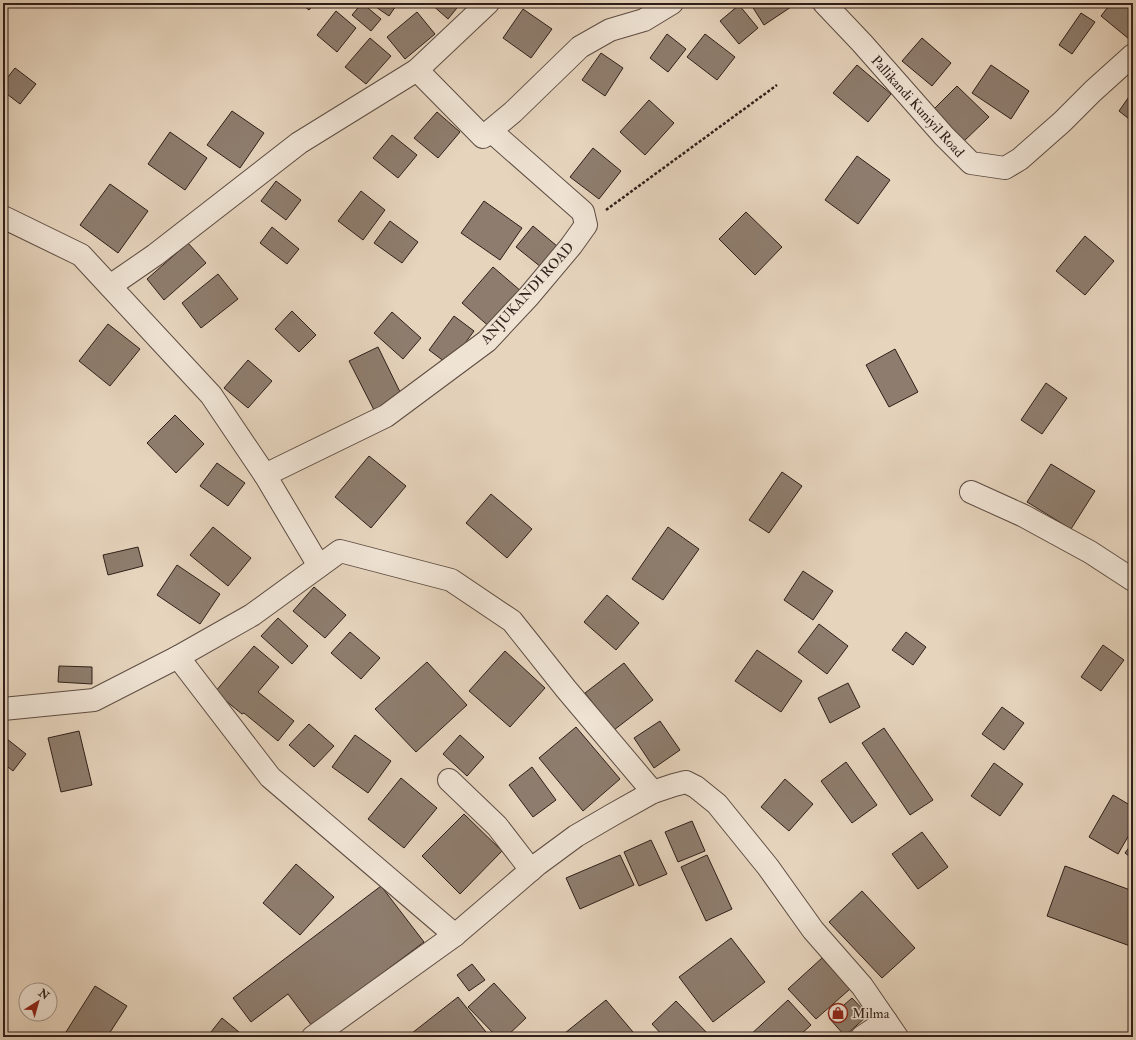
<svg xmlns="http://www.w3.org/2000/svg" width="1136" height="1040" viewBox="0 0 1136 1040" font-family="'IM FELL Double Pica',serif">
<rect width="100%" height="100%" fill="#e6d4bd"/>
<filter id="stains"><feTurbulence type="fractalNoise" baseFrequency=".005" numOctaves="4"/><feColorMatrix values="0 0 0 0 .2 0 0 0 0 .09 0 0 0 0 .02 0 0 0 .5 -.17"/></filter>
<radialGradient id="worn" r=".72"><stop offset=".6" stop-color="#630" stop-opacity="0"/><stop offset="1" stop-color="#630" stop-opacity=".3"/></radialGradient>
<!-- building -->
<g fill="#8e7d6e" stroke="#2f1f19">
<polygon points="300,3 315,3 309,10"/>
<polygon points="362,3 381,19 371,31 352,15"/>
<polygon points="370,3 398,3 389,16"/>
<polygon points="430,3 461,3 448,19"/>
<polygon points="750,3 797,3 764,25"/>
<polygon points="1111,3 1133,3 1133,35 1129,39 1101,16"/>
<polygon points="739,5 758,28 739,44 720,21"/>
<polygon points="523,9 552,29 531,58 503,38"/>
<polygon points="336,11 356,28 337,52 317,35"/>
<polygon points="417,12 435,34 405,59 387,37"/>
<polygon points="1081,13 1095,22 1072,54 1059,45"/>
<polygon points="667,34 686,49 668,72 650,58"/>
<polygon points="705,34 735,57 717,80 687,57"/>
<polygon points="370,38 391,56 366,84 345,67"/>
<polygon points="922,38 951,63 932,86 902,61"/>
<polygon points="601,53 623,68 605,96 582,80"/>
<polygon points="857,65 891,94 868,122 833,93"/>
<polygon points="991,65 1029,91 1011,119 972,93"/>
<polygon points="15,68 36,84 20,104 3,91 3,83"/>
<polygon points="957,86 989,117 961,144 930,113"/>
<polygon points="1133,91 1133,122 1119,111"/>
<polygon points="649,100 674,123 645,155 620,132"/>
<polygon points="232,111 264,133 240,168 207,145"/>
<polygon points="437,112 460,132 438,158 414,138"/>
<polygon points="170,132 207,158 185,190 148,164"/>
<polygon points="392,135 417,155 398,178 373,158"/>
<polygon points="593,148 621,171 599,199 570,177"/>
<polygon points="857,156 890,180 858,224 825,200"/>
<polygon points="276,181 301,200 286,220 261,201"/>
<polygon points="110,184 148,211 118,253 80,225"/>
<polygon points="361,191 385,210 363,240 338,221"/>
<polygon points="484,201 522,228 500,260 461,233"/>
<polygon points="746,212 782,247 755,275 719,239"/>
<polygon points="390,221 418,242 402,263 374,243"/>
<polygon points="533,226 557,246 541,267 516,247"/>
<polygon points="272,227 299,249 287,264 260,243"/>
<polygon points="1085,236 1114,261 1085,295 1056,271"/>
<polygon points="188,243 206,263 164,300 147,279"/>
<polygon points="493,267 522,292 491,328 462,303"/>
<polygon points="218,274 238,299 201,328 182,303"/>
<polygon points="292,311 316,335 299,352 275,329"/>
<polygon points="392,312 421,338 403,359 374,333"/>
<polygon points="454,316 474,331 449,365 429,350"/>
<polygon points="108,324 140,349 110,386 79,361"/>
<polygon points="378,347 402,396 374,410 349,361"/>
<polygon points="895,349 918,392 889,407 866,365"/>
<polygon points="248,360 272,381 248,408 224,388"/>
<polygon points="1046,383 1067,398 1042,434 1021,420"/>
<polygon points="175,415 204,444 176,473 147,443"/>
<polygon points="369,456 406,486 371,528 335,497"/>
<polygon points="217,463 245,483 228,506 200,486"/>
<polygon points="1051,464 1095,491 1071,529 1027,502"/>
<polygon points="782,472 802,486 769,533 749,520"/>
<polygon points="491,494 532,529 507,558 466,523"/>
<polygon points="213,527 251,558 228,586 190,555"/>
<polygon points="668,527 699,549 663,600 632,579"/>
<polygon points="138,547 143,566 108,575 103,555"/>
<polygon points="177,565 220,594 200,624 157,595"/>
<polygon points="803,571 833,591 813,620 784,600"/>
<polygon points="314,587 346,615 325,638 293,611"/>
<polygon points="607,595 639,623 616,650 584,622"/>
<polygon points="278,618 308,646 292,664 261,636"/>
<polygon points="819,624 848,646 827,674 798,652"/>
<polygon points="350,632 380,658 361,679 331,653"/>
<polygon points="906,632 926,647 913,665 892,650"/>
<polygon points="1103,645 1124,660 1101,691 1081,677"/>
<polygon points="254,646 279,667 258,692 294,721 278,741 244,713 242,714 215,692"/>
<polygon points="757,650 802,681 781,712 735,681"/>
<polygon points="505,651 545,688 510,727 469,691"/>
<polygon points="427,662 467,705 416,752 375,709"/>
<polygon points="624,663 653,700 614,730 585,693"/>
<polygon points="59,666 92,667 92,684 58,682"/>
<polygon points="848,683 860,707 830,723 818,698"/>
<polygon points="1002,707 1024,723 1004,750 982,734"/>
<polygon points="660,721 680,750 654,768 634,738"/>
<polygon points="309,724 334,746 314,767 289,745"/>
<polygon points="576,727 620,779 583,811 539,758"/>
<polygon points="884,728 933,800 910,815 862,743"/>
<polygon points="79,731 92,785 61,792 48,738"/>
<polygon points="355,735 391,761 368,793 332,767"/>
<polygon points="460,735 484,757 467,776 443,754"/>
<polygon points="7,739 26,754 13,771 3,763 3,744"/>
<polygon points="846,762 877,805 852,823 821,781"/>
<polygon points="994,763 1023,784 1000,816 971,796"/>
<polygon points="532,767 556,800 533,817 509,785"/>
<polygon points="401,778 437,808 404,848 368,819"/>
<polygon points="785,779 813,804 789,831 761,807"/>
<polygon points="1113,795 1133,807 1133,828 1118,854 1089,837"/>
<polygon points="464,814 502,851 460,894 422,856"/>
<polygon points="692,821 705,851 678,862 665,832"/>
<polygon points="922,832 948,867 918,889 892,854"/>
<polygon points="651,840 667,874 639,886 624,852"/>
<polygon points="1133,842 1133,859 1125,853"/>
<polygon points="620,855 634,885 580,909 566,878"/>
<polygon points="707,855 732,909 706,921 681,867"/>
<polygon points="296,864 334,897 300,935 263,903"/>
<polygon points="1065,866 1133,891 1133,947 1047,916"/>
<polygon points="381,886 424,942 312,1026 288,994 251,1022 233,998"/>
<polygon points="862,891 915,948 882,978 829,922"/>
<polygon points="731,938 765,982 713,1022 679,977"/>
<polygon points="822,958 850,989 816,1019 788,989"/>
<polygon points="472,964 485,980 469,991 457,975"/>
<polygon points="494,983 526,1018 506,1037 497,1037 468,1007"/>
<polygon points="95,986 127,1006 107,1037 73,1037 66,1032"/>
<polygon points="458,997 490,1037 407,1037"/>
<polygon points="852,998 868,1015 845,1036 829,1018"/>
<polygon points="606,1000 633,1032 626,1037 560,1037"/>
<polygon points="788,1000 811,1025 798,1037 748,1037"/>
<polygon points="676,1001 711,1037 664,1037 652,1024"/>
<polygon points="222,1018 245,1037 207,1037"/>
</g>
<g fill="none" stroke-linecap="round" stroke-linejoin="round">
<defs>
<g id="minor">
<polyline points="824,3 862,43 944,136 971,163 1005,168 1020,159 1062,122 1093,91 1133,55"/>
<polyline points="417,70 483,137 513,112 580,47 610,30 644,20 672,3"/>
<polyline points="3,217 81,255 211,395 265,475 319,566"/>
<polyline points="110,286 155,255 299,143 417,70 488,3"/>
<polyline points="265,475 386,416 487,341 529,296 571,246 586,225 583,212 491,131"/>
<polyline points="971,492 1024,516 1090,552 1133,580"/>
<polyline points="178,657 270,777 455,935"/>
<polyline points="3,709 94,700 178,657 252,615 340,551 451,580 512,621 566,689 653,792"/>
<polyline points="449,780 497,826 531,870"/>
<polyline points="313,1037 455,935 538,864 576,836 612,815 653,792 674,785 686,782 696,787 717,804 768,867 813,930 862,986 897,1037"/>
<polyline points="862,1037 886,1021"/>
</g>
</defs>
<!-- minor casing -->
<use href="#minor" stroke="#5d4c42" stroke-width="24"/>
<!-- path -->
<polyline stroke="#2f1f19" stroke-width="2.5" stroke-dasharray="3 2" stroke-linecap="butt" points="606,210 777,85"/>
<!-- minor -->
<use href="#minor" stroke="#efe3d4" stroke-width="22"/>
</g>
<!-- icons -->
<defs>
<symbol id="shop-ring" viewBox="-11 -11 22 22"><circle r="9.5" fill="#efe3d4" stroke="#8f2418" stroke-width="1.5"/><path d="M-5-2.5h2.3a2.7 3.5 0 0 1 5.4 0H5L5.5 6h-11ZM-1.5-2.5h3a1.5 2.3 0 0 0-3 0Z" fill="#8f2418"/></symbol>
</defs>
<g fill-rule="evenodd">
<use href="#shop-ring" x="827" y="1002" width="22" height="22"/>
</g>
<g text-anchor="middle" stroke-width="3" stroke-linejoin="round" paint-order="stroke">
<!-- street labels -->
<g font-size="14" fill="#2f1f19" stroke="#efe3d4">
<text transform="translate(918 106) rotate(48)" y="5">Pallikandi Kuniyil Road</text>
<text transform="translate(527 293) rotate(-48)" y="5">ANJUKANDI ROAD</text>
</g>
<!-- poi labels -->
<g font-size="14" fill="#2f1f19" stroke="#efe3d4" text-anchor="start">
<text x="852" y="1018">Milma</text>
</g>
</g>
<!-- margin -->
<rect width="1136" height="1040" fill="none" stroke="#e6d4bd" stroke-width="16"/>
<rect x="4" y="4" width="1128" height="1032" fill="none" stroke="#2f1f19" stroke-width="2"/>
<rect x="8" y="8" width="1120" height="1024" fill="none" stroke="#2f1f19"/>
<!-- north arrow -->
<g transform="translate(38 1002) rotate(37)"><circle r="19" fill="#efe3d4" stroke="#a29589"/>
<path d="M0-3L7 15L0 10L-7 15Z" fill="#8f2418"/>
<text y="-6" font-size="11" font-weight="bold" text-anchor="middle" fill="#2f1f19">N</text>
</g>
<rect width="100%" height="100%" filter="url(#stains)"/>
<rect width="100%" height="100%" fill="url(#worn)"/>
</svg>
